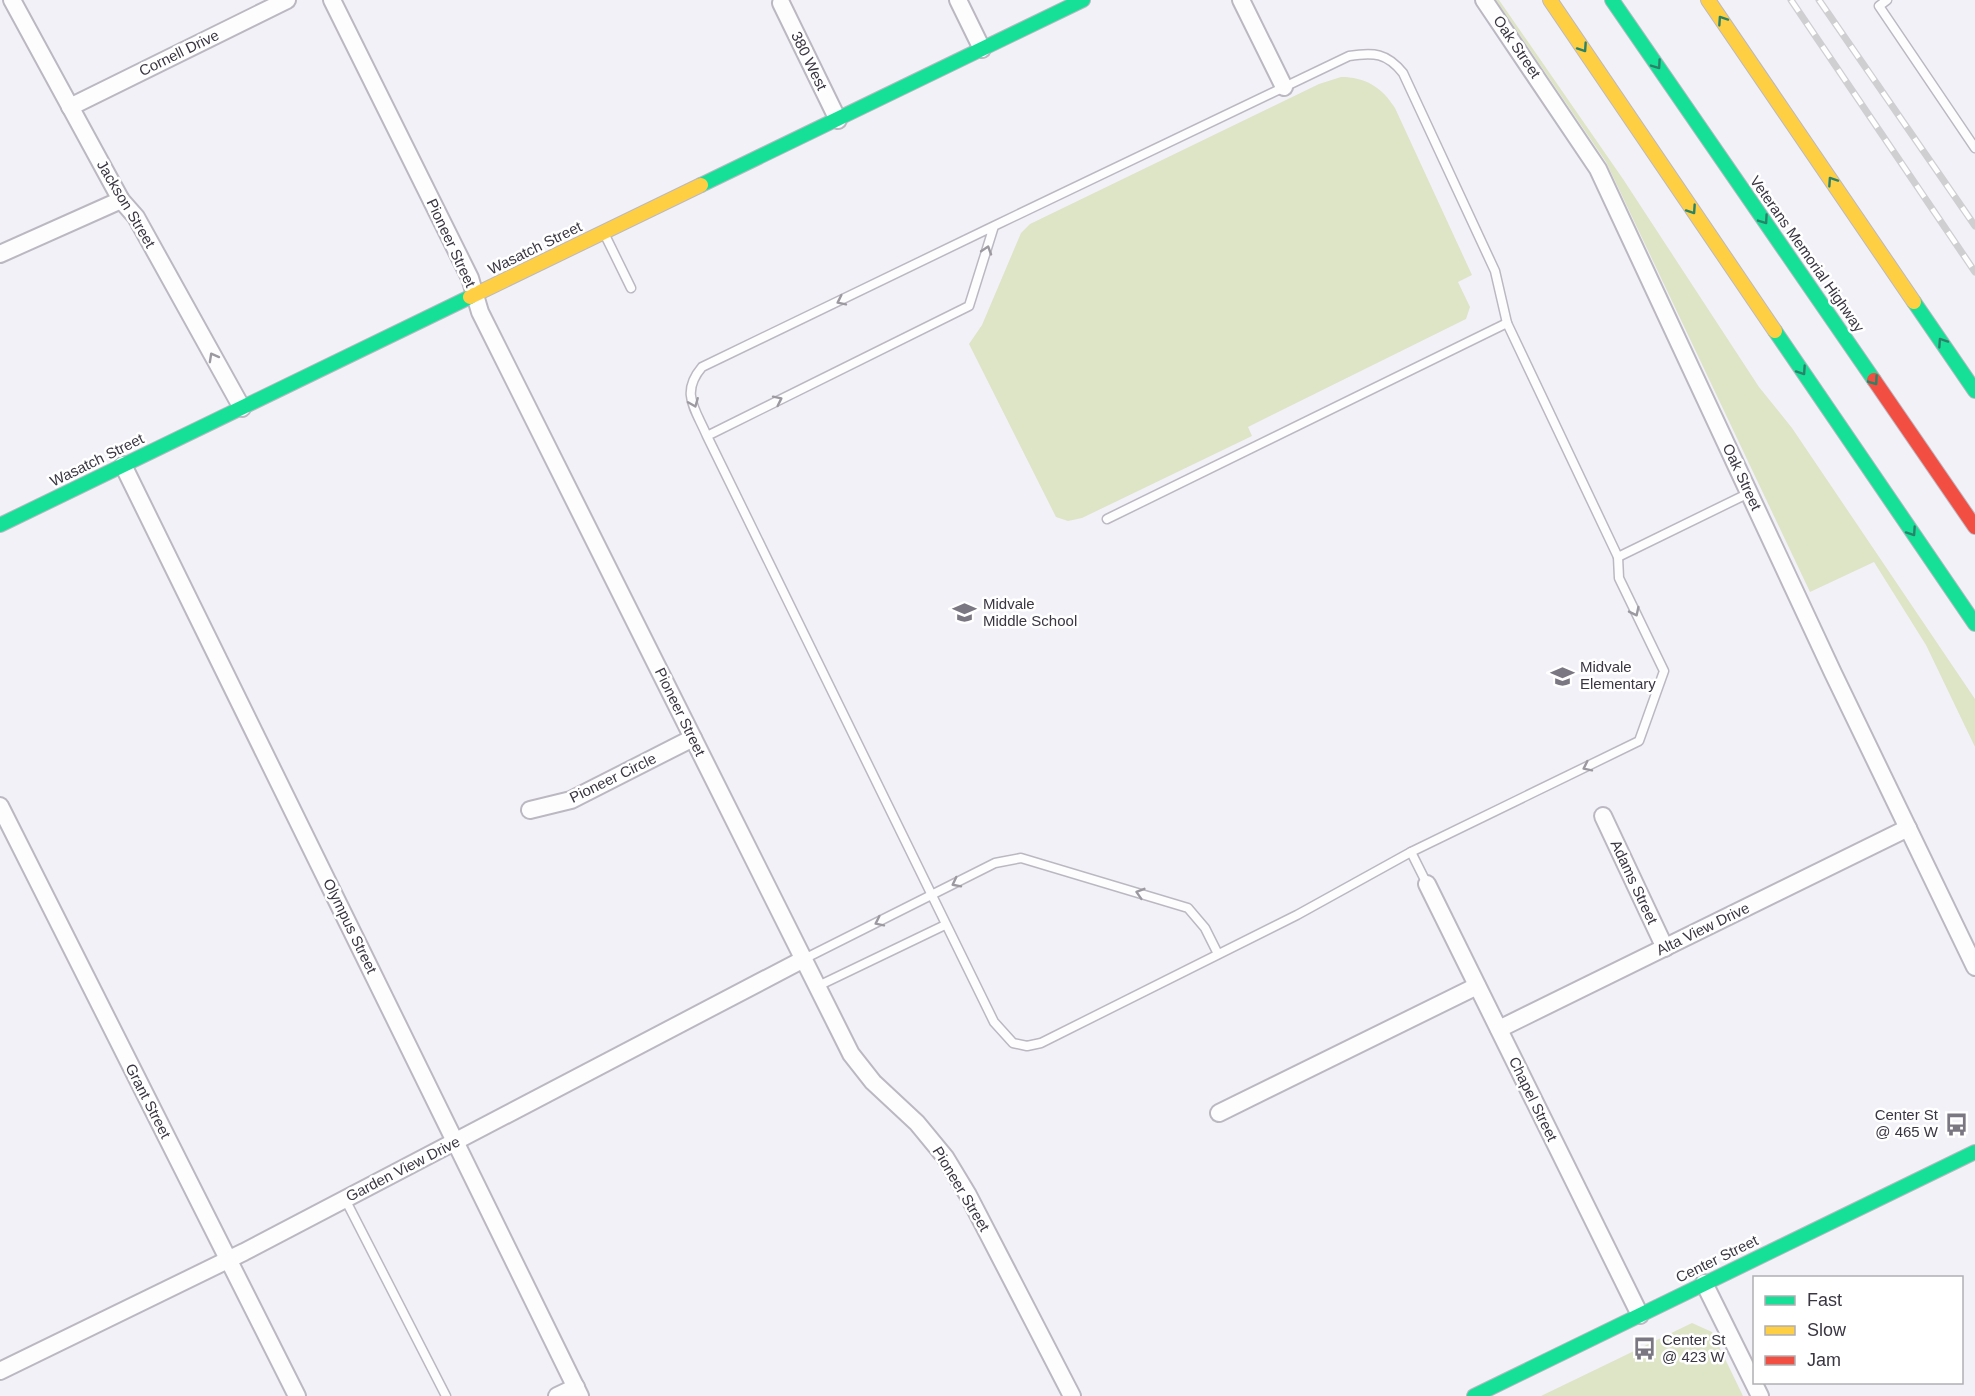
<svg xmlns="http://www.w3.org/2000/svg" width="1975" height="1396" viewBox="0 0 1975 1396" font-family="Helvetica,sans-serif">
<rect width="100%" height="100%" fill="#f3f1f8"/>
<!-- green -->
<g fill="#dee4c6">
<polygon points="1496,0 1499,0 1623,179 1759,387 1792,428 1975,699 1975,747 1926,645 1874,562 1810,592 1606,162"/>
<path d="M1341,77C1365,77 1382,87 1395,108L1472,275L1458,282L1470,307L1466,319L1248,427L1252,436L1082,518L1068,521L1056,517L969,344L982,325L1021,233L1030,224L1319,84Z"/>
<polygon points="1692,1323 1712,1332 1743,1396 1541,1396"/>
</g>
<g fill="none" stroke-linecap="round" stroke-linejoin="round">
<defs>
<g id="lane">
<polyline points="1887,0 1879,6 1975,148"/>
<polyline points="604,233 631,288"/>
<path d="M707,436L969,306L994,226L702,367C680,393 695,408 707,436L994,1022L1013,1043L1027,1046L1041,1043L1297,915L1411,852L1639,741L1664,671L1619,578L1618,557L1507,323L1495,271L1403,73C1387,53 1374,52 1349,56L994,226"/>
<polyline points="1107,519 1507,323"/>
<polyline points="1618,557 1749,493"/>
<polyline points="1411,852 1427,884"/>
<polyline points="802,960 995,863 1021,858 1188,908 1205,928 1218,954"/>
<polyline points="816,987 945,925"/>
<polyline points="345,1199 446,1396"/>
</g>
<g id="street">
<polyline points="12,0 121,200 136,217 242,408"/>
<polyline points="332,0 470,278 480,312 851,1054 873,1082 917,1123 945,1157 968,1195 1072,1396"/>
<polyline points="958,0 982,49"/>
<polyline points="1241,0 1284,87"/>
<polyline points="1484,0 1598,169 1833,673 1975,967"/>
<polyline points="781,3 838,120"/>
<polyline points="70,107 287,0"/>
<polyline points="0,254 121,200"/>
<polyline points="123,465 580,1396"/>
<polyline points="0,806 297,1396"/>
<polyline points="530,810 571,800 693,738"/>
<polyline points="1603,816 1665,948"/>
<polyline points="1427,884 1640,1315"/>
<polyline points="1499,1029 1908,828"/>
<polyline points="1219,1113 1477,986"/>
<polyline points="1704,1283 1760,1396"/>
<polyline points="0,1371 244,1252 802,960"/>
<polyline points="557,1396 576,1387"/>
</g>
<g id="fast">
<polyline points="1612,0 1874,380"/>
<polyline points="701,185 1083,0"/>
<polyline points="1914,302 1975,391"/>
<polyline points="1775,331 1975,624"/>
<polyline points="0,525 470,297"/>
<polyline points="1474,1396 1975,1152"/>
</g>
<g id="slow">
<polyline points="1550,0 1775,331"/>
<polyline points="1708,0 1914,302"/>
<polyline points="470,297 701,185"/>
</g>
<polyline id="jam" points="1874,380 1975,527"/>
</defs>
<!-- lane casing -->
<use href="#lane" stroke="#bbb8c2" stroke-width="11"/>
<!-- street casing -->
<use href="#street" stroke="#bbb8c2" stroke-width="20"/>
<!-- fast casing -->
<use href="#fast" stroke="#bbb8c2" stroke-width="16"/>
<!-- slow casing -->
<use href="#slow" stroke="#bbb8c2" stroke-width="16"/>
<!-- jam casing -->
<use href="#jam" stroke="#bbb8c2" stroke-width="16"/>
<!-- lane -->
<use href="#lane" stroke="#fdfdfe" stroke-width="8"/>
<!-- street -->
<use href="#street" stroke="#fdfdfe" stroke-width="16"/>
<!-- fast -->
<use href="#fast" stroke="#16e098" stroke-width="14"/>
<!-- slow -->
<use href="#slow" stroke="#ffcf43" stroke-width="14"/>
<!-- jam -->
<use href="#jam" stroke="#f24e42" stroke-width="14"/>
<defs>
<g id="rail">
<polyline points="1791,0 1975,272"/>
<polyline points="1819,0 1975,226"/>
</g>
</defs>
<!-- rail casing -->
<use href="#rail" stroke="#cfcfd1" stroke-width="7"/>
<!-- rail -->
<use href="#rail" stroke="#fff" stroke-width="4.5" stroke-dasharray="14" stroke-linecap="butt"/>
</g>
<!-- one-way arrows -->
<defs><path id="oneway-chevron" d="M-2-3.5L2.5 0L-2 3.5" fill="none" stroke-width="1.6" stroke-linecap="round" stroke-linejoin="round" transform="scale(1.5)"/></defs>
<g stroke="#2a8269">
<use href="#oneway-chevron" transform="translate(1722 20) rotate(-124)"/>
<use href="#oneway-chevron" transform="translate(1583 48) rotate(56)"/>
<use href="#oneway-chevron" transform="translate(1657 65) rotate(55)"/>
<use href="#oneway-chevron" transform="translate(1832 181) rotate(-124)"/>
<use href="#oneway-chevron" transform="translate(1692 210) rotate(56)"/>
<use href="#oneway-chevron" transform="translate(1764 220) rotate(55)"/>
<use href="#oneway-chevron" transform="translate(1942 342) rotate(-124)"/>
<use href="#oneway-chevron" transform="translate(1802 371) rotate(56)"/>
<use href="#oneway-chevron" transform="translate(1874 381) rotate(55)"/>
<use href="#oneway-chevron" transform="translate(1912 532) rotate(56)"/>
</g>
<g stroke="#9c9aa0">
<use href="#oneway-chevron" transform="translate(987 250) rotate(-72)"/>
<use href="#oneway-chevron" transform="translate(841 301) rotate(154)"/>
<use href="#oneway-chevron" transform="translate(213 357) rotate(-119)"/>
<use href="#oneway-chevron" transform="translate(778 400) rotate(-26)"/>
<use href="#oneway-chevron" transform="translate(694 403) rotate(68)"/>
<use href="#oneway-chevron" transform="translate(1635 612) rotate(64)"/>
<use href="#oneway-chevron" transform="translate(1587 767) rotate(154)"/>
<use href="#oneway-chevron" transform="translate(956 883) rotate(153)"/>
<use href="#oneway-chevron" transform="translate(1140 893) rotate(-163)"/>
<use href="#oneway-chevron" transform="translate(879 922) rotate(154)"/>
</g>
<!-- icons -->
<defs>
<symbol id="school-bare" viewBox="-9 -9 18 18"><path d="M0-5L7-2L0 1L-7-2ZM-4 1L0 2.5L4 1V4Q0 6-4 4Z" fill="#7b7782" stroke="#fff" stroke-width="2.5" paint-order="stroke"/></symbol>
<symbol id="bus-bare" viewBox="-9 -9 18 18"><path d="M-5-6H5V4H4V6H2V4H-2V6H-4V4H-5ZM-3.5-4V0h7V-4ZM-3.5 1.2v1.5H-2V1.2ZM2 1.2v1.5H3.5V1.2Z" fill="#7b7782" stroke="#fff" stroke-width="2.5" paint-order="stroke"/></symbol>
</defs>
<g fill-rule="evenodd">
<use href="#school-bare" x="948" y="596" width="33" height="33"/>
<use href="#school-bare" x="1546" y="660" width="33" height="33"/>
<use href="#bus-bare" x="1940" y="1108" width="33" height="33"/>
<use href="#bus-bare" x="1628" y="1332" width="33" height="33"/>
</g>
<g text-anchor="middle" stroke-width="5" stroke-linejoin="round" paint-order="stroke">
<!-- street labels -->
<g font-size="15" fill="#3a3642" stroke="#fff">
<text transform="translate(1517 47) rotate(56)" y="5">Oak Street</text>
<text transform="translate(179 53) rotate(-26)" y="5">Cornell Drive</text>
<text transform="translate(809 61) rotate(64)" y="5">380 West</text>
<text transform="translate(126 204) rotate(59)" y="5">Jackson Street</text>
<text transform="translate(451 243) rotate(65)" y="5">Pioneer Street</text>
<text transform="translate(535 248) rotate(-26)" y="5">Wasatch Street</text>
<text transform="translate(1807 254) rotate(55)" y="5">Veterans Memorial Highway</text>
<text transform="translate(97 460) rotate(-26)" y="5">Wasatch Street</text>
<text transform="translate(1742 477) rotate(65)" y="5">Oak Street</text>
<text transform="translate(680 712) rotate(64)" y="5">Pioneer Street</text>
<text transform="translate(613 778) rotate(-26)" y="5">Pioneer Circle</text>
<text transform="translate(1634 882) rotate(65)" y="5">Adams Street</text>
<text transform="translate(350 926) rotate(64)" y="5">Olympus Street</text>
<text transform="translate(1703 929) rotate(-26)" y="5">Alta View Drive</text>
<text transform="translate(1533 1099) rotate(64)" y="5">Chapel Street</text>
<text transform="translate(148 1101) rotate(63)" y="5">Grant Street</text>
<text transform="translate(403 1169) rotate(-27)" y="5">Garden View Drive</text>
<text transform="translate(961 1189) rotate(59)" y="5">Pioneer Street</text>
<text transform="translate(1717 1259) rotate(-26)" y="5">Center Street</text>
</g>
<!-- poi labels -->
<g font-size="15" fill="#3a3642" stroke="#fff" text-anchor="start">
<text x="983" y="609">Midvale<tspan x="983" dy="17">Middle School</tspan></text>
<text x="1580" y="672">Midvale<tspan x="1580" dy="17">Elementary</tspan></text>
<text x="1938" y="1120" text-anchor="end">Center St<tspan x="1938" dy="17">@ 465 W</tspan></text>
<text x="1662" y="1345">Center St<tspan x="1662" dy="17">@ 423 W</tspan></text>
</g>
</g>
<!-- legend -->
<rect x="1753" y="1276" width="210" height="108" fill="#ffffff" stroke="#b0afb3" stroke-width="1.5"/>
<rect x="1765" y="1296" width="30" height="9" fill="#16e098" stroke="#b0afb3" stroke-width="1.5"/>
<text x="1807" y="1306" font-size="18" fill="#3a3642">Fast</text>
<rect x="1765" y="1326" width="30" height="9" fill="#ffcf43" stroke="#b0afb3" stroke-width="1.5"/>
<text x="1807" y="1336" font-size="18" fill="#3a3642">Slow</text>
<rect x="1765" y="1356" width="30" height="9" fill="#f24e42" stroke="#b0afb3" stroke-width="1.5"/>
<text x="1807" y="1366" font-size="18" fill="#3a3642">Jam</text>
</svg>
